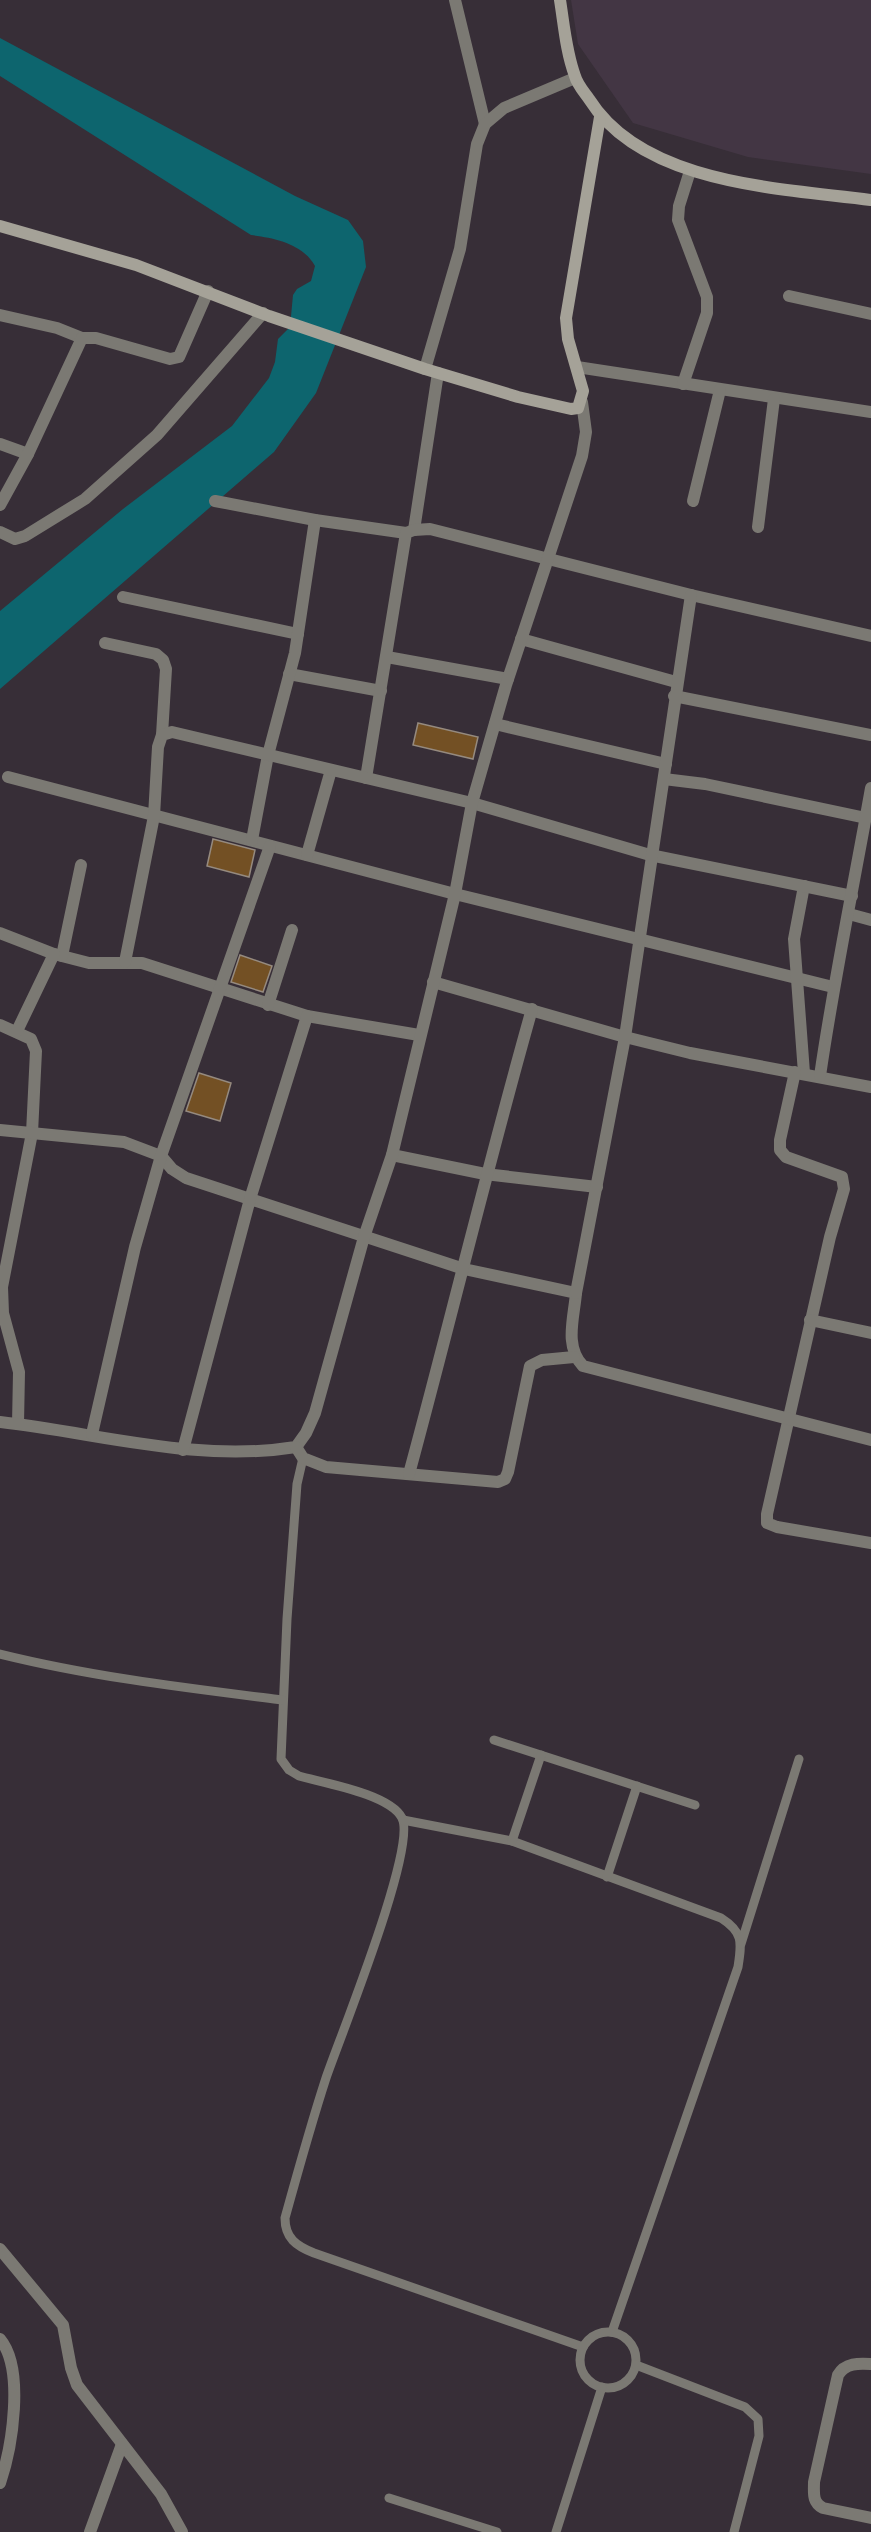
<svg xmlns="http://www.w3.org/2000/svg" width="871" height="2532" viewBox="0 0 871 2532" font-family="Helvetica,sans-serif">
<rect width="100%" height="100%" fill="#372e37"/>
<!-- built -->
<polygon fill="#433644" points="571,0 871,0 871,174 748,157 633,123 578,44"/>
<!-- water -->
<path fill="#0d656e" d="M0,38L295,196L348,220L363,241L366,267L316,393L274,452L0,689V611L123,509L232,426L269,378L275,362L278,339L290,327L293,295L297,289L311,281L315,266C302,243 274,238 251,235L0,76Z"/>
<!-- building -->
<g fill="#735024" stroke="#958a7f" stroke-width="1.5">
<polygon points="418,723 478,737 473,759 413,745"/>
<polygon points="213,839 255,850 249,877 207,866"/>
<polygon points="240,955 272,966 263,992 231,982"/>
<polygon points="199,1073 231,1083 220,1121 186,1111"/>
</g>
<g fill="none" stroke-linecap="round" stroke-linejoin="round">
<!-- lane -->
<g stroke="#7b7973" stroke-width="9">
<path d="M303,1458L297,1484L287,1619L281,1759L289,1770L299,1776C324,1783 390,1794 402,1818C417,1848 340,2037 326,2078C311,2124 298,2171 285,2218C285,2238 296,2246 314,2253L583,2347"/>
<path d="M0,1654C93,1677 187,1688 282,1700"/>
<polyline points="494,1740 695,1805"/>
<path d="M403,1820L512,1841L721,1918C743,1932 742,1942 738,1967L612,2332"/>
<polyline points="512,1841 541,1755"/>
<polyline points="607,1877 637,1786"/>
<polyline points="741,1944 799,1759"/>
<circle cx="608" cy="2360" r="28"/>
<polyline points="636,2365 745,2407 758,2419 759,2436 734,2532"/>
<polyline points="389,2498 497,2532"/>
<polyline points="556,2532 602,2387"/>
</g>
<!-- street -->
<g stroke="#7b7973" stroke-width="12">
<polyline points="455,0 485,124"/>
<polyline points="789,296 871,314"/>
<polyline points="0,315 57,328 82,338"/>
<polyline points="577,367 871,412"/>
<polyline points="425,369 460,249 477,144 485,124 504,108 575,78"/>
<polyline points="683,384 707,313 707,297 678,220 679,206 690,171"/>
<polyline points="0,444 28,454"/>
<polyline points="215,501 315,520 406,533"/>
<polyline points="693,501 720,390"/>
<polyline points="0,505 28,454 82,338 96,338 170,359 179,357 208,291"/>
<polyline points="758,527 774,399"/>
<polyline points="414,530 438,373"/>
<polyline points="0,532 15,539 25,536 85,499 157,435 263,313"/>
<polyline points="123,597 298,634"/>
<polyline points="521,639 676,682"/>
<polyline points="105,643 156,654 163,660 166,669 162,735"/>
<polyline points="387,657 508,679"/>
<polyline points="289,674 381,691"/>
<polyline points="674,696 871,735"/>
<polyline points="495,724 666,764"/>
<polyline points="8,777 455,894 833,987"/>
<polyline points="366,778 406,533 414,530 430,529 691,595 871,636"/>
<polyline points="664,779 705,784 866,818"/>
<polyline points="252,840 268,755 295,653 315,520"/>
<polyline points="307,855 331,770"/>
<polyline points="804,886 794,939 804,1073"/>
<polyline points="849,914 871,920"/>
<polyline points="0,933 54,954 89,963 142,963 307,1016 419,1035"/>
<polyline points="62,956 81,865"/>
<polyline points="125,962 154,816 158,747 162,735 172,732 472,803 650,855 852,896"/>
<polyline points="433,982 625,1037 690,1053 871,1087"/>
<polyline points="268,1005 292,930"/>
<polyline points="0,1025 31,1039 36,1051 32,1133 2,1287 3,1313 19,1372 18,1424"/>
<polyline points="17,1031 54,954"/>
<polyline points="795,1072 780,1140 780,1150 786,1157 842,1177 844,1189 830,1237 767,1514 767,1523 777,1527 871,1543"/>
<path d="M820,1076C834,979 854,884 871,788"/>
<path d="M0,1130L124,1142L161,1156L172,1169L186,1178L250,1199L464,1269L576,1293C574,1318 564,1346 583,1366L871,1440"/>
<polyline points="392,1155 485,1174 597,1187"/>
<polyline points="576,1293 625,1037 691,595"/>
<polyline points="810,1320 871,1333"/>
<path d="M0,1422C98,1433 197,1463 296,1447L306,1433L315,1413L364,1237L392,1155L455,894L472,803L506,685L582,456L586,432L582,402"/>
<polyline points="92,1434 135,1247 161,1156 270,846"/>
<polyline points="296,1447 303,1458 326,1467 498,1482 505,1479 508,1472 530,1366 542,1360 574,1357"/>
<polyline points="183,1450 250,1199 307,1016"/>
<path d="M409,1474C451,1319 488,1164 532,1009"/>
<polyline points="0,2249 63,2325 71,2368 77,2385 161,2494 182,2532"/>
<path d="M0,2339C25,2369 12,2448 0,2483"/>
<path d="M871,2364C859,2363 845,2363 838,2375L814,2482C814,2493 812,2502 823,2508L871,2518"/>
<polyline points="90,2532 122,2444"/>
</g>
<!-- secondary -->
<g stroke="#a5a298" stroke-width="12">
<path d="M560,0C564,25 566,52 575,76C577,84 584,92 589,99C643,185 781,188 871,200"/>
<polyline points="0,226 136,265 269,316 425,369 518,397 571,409 578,408 583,391 568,339 566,318 600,117"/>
</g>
</g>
</svg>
